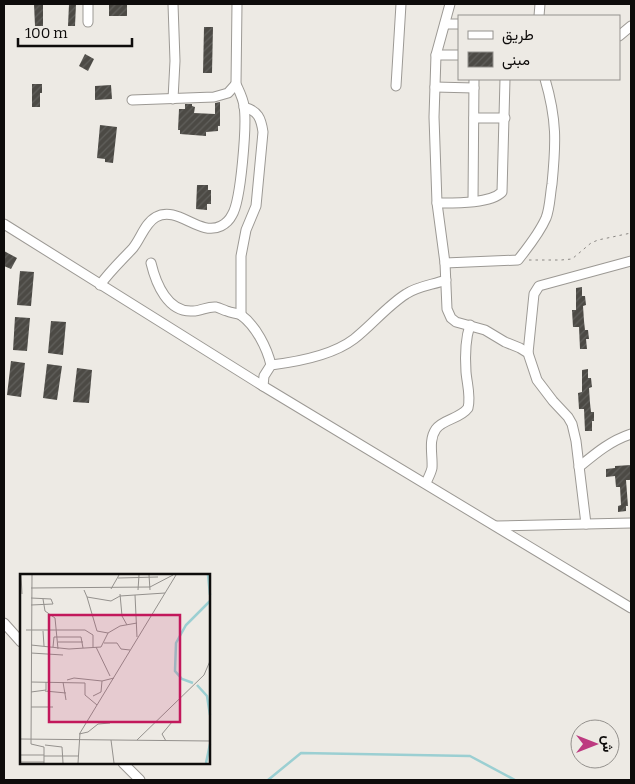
<svg xmlns="http://www.w3.org/2000/svg" width="635" height="784" viewBox="0 0 635 784" font-family="Bitter,Vazirmatn,serif">
<defs>
<pattern id="building-hatch" width="6" height="6" patternUnits="userSpaceOnUse" patternTransform="scale(1.25)"><rect width="6" height="6" fill="#4c4a45"/><path d="M-1 1l2-2M0 6l6-6M5 7l2-2" fill="none" stroke="#61605c"/></pattern>
</defs>
<rect width="100%" height="100%" fill="#edeae4"/>
<g fill="none" stroke-linecap="round" stroke-linejoin="round">
<!-- stream -->
<polyline stroke="#9bcfd2" stroke-width="2.5" points="268,780 301,753 470,756 515,780"/>
</g>
<!-- building -->
<g fill="url(#building-hatch)">
<polygon points="34,4 43,4 43,26 35,26"/>
<polygon points="69,4 76,4 75,26 68,26"/>
<rect x="109" y="4" width="18" height="12"/>
<polygon points="204,27 213,27 212,73 203,73"/>
<polygon points="85,54 94,59 88,71 79,66"/>
<polygon points="32,84 42,84 42,93 40,93 40,107 32,107"/>
<polygon points="111,85 112,99 95,100 95,86"/>
<polygon points="220,102 220,126 218,126 218,131 206,132 206,136 180,134 180,130 178,130 179,109 185,109 185,104 192,104 192,106 195,107 194,113 215,114 215,103"/>
<polygon points="100,125 117,127 113,163 105,162 105,159 97,158"/>
<polygon points="197,185 208,185 208,190 211,190 211,204 207,204 207,210 196,209"/>
<polygon points="4,251 17,258 11,269 4,266"/>
<polygon points="20,271 34,272 31,306 17,305"/>
<polygon points="582,287 582,296 585,296 586,305 583,306 584,321 585,330 588,330 589,339 586,339 587,349 580,349 579,327 573,327 572,310 576,310 576,288"/>
<polygon points="15,317 30,318 27,351 13,350"/>
<polygon points="51,321 66,322 63,355 48,353"/>
<polygon points="11,361 25,363 21,397 7,395"/>
<polygon points="47,364 62,366 57,400 43,398"/>
<polygon points="77,368 92,370 89,403 73,402"/>
<polygon points="588,369 588,378 591,378 592,387 589,388 590,403 591,412 594,412 594,421 592,421 592,431 585,431 584,409 579,409 578,393 582,392 582,370"/>
<polygon points="631,465 631,480 626,480 628,506 626,506 626,511 618,512 618,506 621,505 620,487 616,487 615,476 606,477 606,469 615,468 615,466"/>
</g>
<g fill="none" stroke-linecap="round" stroke-linejoin="round">
<defs>
<g id="minor">
<polyline points="450,4 436,55 434,117 437,203 445,263 447,309 451,318 456,322 485,330 505,342 520,348 528,353 537,380 553,401 568,417 572,424 576,441 586,524"/>
<polyline points="539,16 540,4"/>
<polyline points="88,22 88,4"/>
<polyline points="445,24 459,24"/>
<polyline points="619,36 631,26"/>
<polyline points="436,55 459,55"/>
<polyline points="396,86 401,4"/>
<polyline points="435,87 474,88"/>
<polyline points="173,99 175,61 173,4"/>
<polyline points="132,100 214,97 228,93 236,84"/>
<polyline points="474,118 505,118"/>
<polyline points="473,201 474,79"/>
<path d="M437,203C454,203 490,204 502,192L505,79"/>
<polyline points="4,224 263,386 631,608"/>
<path d="M151,263C156,284 168,313 193,311C201,311 208,306 216,307C220,308 223,310 227,311C231,313 237,313 241,315C256,326 267,348 271,365"/>
<path d="M445,263L518,260C528,247 539,234 546,218C550,208 550,195 552,184C556,143 557,120 545,79"/>
<path d="M100,285C110,271 122,260 133,248C141,238 145,223 156,217C178,205 199,237 221,226C225,224 230,219 232,215C241,201 247,124 244,106C243,98 239,91 236,84L237,4"/>
<path d="M241,315V256L246,230L256,206L263,132C261,118 258,111 244,107"/>
<polyline points="528,353 534,294 539,286 631,261"/>
<path d="M263,386L264,376L271,365C296,362 333,355 354,339C372,325 387,306 406,294C418,286 432,285 446,280"/>
<path d="M579,467C596,453 610,441 631,434"/>
<path d="M426,483C428,478 431,473 432,468C433,456 428,440 436,429C443,419 460,419 468,408C471,396 467,384 466,372C465,357 465,340 470,325"/>
<polyline points="497,526 631,523"/>
<polyline points="4,623 21,642"/>
<polyline points="123,763 140,780"/>
</g>
</defs>
<!-- minor casing -->
<use href="#minor" stroke="#9c9994" stroke-width="11"/>
<!-- path -->
<polyline stroke="#8b8884" stroke-width="1" stroke-dasharray="2.5 4" stroke-linecap="butt" points="529,260 561,260 572,259 591,243 598,240 631,233"/>
<!-- minor -->
<use href="#minor" stroke="#fff" stroke-width="9"/>
</g>
<!-- overview -->
<g transform="translate(20 574)">
<rect width="190" height="190" fill="#edeae4"/>
<path fill="none" stroke="#9bcfd2" stroke-width="2.5" d="M188,1L190,21M173,109L162,105L155,97L156,69L166,51L190,27M177,111L187,122L190,141M186,189L190,170"/>
<path fill="none" stroke="#94918d" stroke-width="1" d="M1,1L2,20M12,1L11,170L24,173M129,1L130,16M98,4L138,3M11,14L130,13L153,1M91,15L99,1M64,16L67,23L91,27L100,22L145,19M118,16L119,1M100,20L102,42L107,51M115,21L117,63M67,23L77,57L88,59M23,25L25,37L35,44L38,75M11,31L33,30L31,25L11,24M6,56H65L73,61V73M23,57L24,72M38,68H63M84,69H97L101,75L110,76M11,71L49,75L81,73L88,59L100,52L117,49M33,73L34,63H61L63,74M76,73L90,102M11,79L43,81M47,106L54,104L82,107L94,104M11,108L65,109V121L77,131M43,108L46,126M25,117L46,119M11,118L26,116V108M73,122L81,118L82,107M11,133H33M59,160L68,158L78,150L90,149M0,165L190,167M91,166L94,189M117,166L184,101L190,87M146,167L142,160L152,148M25,171L42,173L43,189M0,181H24M24,182H58M0,188H24M24,189V173M58,189L60,159L156,1"/>
<path fill="#c2185b" fill-opacity="0.15" stroke="#c2185b" stroke-width="2.5" d="M29,41H160V148H29Z"/>
<rect width="190" height="190" fill="none" stroke="#0e0c0b" stroke-width="2.5"/>
</g>
<!-- border -->
<rect width="635" height="784" fill="none" stroke="#0e0c0b" stroke-width="10"/>
<!-- legend -->
<rect x="458" y="15" width="162" height="65" fill="#edeae4" stroke="#94918d"/>
<rect x="468" y="31" width="25" height="8" fill="#ffffff" stroke="#94918d"/>
<text x="502" y="40" font-size="15" fill="#0e0c0b">طريق</text>
<rect x="468" y="52" width="25" height="15" fill="url(#building-hatch)" stroke="#94918d"/>
<text x="502" y="65" font-size="15" fill="#0e0c0b">مبنى</text>
<!-- north arrow -->
<g transform="translate(595 744) rotate(90)"><circle r="24" fill="#edeae4" stroke="#94918d"/>
<path d="M0-4L9 19L0 12L-9 19Z" fill="#bd3a80"/>
<text y="-8" font-size="14" font-weight="bold" text-anchor="middle" fill="#0e0c0b">ش</text>
</g>
<!-- scale -->
<path d="M18 38v8h114v-8" fill="none" stroke="#0e0c0b" stroke-width="2.5"/>
<text x="25" y="38" font-size="15" fill="#0e0c0b" stroke="#edeae4" stroke-width="4" paint-order="stroke">100 m</text>
</svg>
